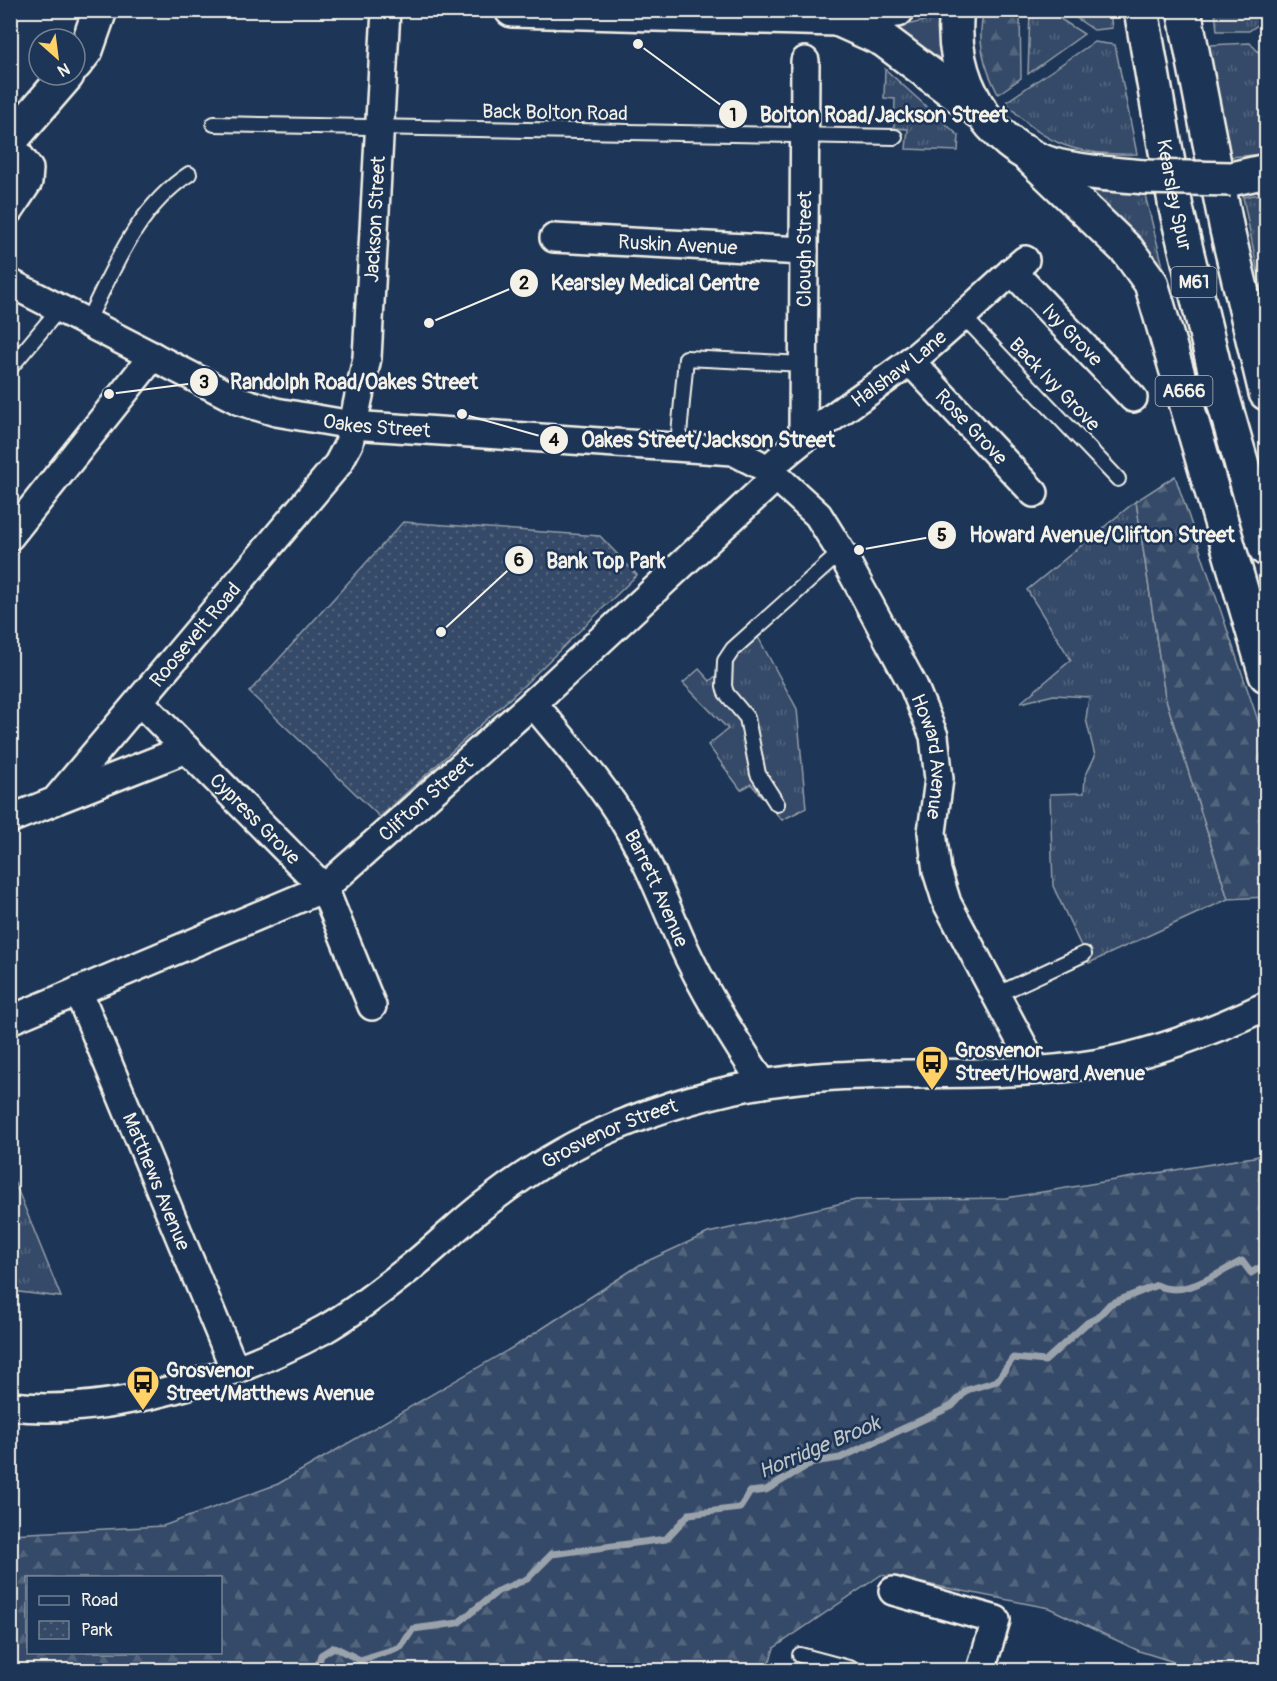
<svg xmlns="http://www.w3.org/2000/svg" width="1277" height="1681" viewBox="0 0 1277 1681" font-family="Pangolin,sans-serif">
<defs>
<pattern id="grass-tufts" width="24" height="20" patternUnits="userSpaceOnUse" patternTransform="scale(1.5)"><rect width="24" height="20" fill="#354a67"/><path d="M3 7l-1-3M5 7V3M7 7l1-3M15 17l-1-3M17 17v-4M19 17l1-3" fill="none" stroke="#53657d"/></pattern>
<pattern id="forest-firs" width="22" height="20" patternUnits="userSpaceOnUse" patternTransform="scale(1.5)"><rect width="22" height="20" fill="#354a67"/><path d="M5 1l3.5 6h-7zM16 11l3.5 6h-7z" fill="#53657d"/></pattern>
<pattern id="park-dots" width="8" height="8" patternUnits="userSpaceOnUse" patternTransform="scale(1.5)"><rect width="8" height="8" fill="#354a67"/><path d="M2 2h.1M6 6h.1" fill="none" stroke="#53657d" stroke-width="1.8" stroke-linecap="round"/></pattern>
</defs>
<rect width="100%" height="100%" fill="#1d3557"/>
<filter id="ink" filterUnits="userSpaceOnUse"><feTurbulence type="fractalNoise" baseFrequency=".0167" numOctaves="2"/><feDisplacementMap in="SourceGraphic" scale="12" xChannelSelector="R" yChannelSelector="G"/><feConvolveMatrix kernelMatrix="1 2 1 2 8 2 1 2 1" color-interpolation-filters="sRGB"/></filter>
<g filter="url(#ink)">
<!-- grass -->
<g fill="url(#grass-tufts)" stroke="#949ea8" stroke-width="1.5">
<polygon points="1030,11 1048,11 1084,34 1028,74"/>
<polygon points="1215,11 1266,11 1266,19 1249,31 1217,31"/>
<polygon points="936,18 941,21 941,69 877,27 898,27"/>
<path d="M1094,42L1115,45L1137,154C1081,156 1043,146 1006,102Z"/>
<polygon points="1250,43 1266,60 1266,154 1230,157 1209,45"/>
<polygon points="885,69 959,136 958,151 906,149 908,129 894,128 895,99 884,98"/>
<polygon points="1086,191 1145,195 1175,314 1166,296"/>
<polygon points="1266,193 1266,312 1243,197"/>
<polygon points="1136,501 1165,696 1228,899 1089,963 1053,886 1050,794 1084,793 1085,777 1095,756 1086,719 1089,697 1054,695 1020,703 1071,660 1027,590"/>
<polygon points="758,637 797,709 806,808 782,820 751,784 741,790 708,745 728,729 683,683 699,669 710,681"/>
<polygon points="10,1171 59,1292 61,1297 11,1291"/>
</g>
<!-- forest -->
<g fill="url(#forest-firs)" stroke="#949ea8" stroke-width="1.5" fill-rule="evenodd">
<path d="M984,11H1020L1021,78L998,94C984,67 976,40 984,11Z"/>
<polygon points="1066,11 1110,11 1112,28 1094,30"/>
<polygon points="1175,476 1266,744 1266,897 1228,899 1165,696 1136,501"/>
<path d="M1266,1155V1670H1216L1212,1661L1190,1667L1139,1651L1049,1608L881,1575L774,1648L767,1670H11V1534L163,1526L278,1484L520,1343L641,1264L708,1233L856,1200L1006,1198ZM28,1578H220V1652H28Z"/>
</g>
<!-- park -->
<polygon fill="url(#park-dots)" stroke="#949ea8" stroke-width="1.5" points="403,522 600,536 637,575 520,689 380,817 249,692"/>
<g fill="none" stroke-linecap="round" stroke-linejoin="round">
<!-- stream -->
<path stroke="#9aa2ab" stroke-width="7" d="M317,1670L321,1655L334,1647L360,1660L401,1647L413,1629L458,1623L498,1591L527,1579L552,1554L666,1539L689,1514L740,1508L750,1492L766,1490L813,1462L840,1458L952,1406L967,1390L997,1381L1013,1358L1045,1361L1087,1323L1097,1318L1110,1304L1157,1285C1184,1299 1217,1273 1242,1261L1251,1273L1266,1264"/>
<defs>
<g id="lane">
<polyline points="214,124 895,137"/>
<polyline points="964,317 1118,479"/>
<path d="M87,322C114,268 137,208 189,174"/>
<polyline points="10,368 60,308"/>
<polyline points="678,445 686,358 803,364"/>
<polyline points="777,804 758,774 747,718 726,693 724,686 725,661 733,649 841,552"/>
<polyline points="996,995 1084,954"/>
<polyline points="800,1655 856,1670"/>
</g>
<g id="street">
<polyline points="10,143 29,169 28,182 10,209"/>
<path id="s1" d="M554,238L804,251"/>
<path id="s2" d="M1012,271L1133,398"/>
<path id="s3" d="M10,283L240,401L276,412L352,425L733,451L768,469L818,515L841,552L914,687L934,736L939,779L932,832L937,871L947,903L1036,1070"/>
<path id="s4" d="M910,361L1034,493"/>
<path id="s5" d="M803,437L805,61"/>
<path id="s6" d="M768,469C813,428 863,397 911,361C951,329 986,293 1025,260"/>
<polyline points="10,536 153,356"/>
<path id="s7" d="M140,702L324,888L372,1006"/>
<path id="s8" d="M533,703C565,743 601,782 627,826C649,863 664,902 681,941C704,992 733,1037 763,1084"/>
<polyline points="59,799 186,749"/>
<path id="s9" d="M10,819L55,801L338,464L349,443L367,358L386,10"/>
<path id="s10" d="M78,991L235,1370"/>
<path id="s11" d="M10,1020L324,888L533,703L776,477"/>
<path id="s12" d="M10,1406C112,1417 235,1377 323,1330C350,1315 377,1294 401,1275C432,1252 458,1224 489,1201C527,1172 568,1146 612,1128C683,1098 758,1080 835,1076C923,1071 1013,1078 1100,1063C1158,1052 1213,1031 1266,1006"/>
<polyline points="893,1591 996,1620 981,1670"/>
</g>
<g id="primary">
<polyline points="512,10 837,19 897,10"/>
<path d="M957,10C948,76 987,145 1053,165C1082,173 1114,174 1144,177"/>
<polyline points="837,19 884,40 976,109"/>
<polyline points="75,64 86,50 100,10"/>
<polyline points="10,141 67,75"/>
<polyline points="1231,179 1266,171"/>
</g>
<g id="highway">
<path id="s13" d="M1141,10L1176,208L1216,374L1266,549"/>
<polyline points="1184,10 1227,230 1266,393"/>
<polyline points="1025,152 1128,251 1151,283 1266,675"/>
</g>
</defs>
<!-- lane casing -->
<use href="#lane" stroke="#f4f1e8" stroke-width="18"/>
<!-- street casing -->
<use href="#street" stroke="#f4f1e8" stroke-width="32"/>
<!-- primary casing -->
<use href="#primary" stroke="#f4f1e8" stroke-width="38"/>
<!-- highway casing -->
<use href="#highway" stroke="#f4f1e8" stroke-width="38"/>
<!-- lane -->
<use href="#lane" stroke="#1d3557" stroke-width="14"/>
<!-- street -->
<use href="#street" stroke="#1d3557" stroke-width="27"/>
<!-- primary -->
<use href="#primary" stroke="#1d3557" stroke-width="33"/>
<!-- highway -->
<use href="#highway" stroke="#1d3557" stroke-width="33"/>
<defs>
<polyline id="primary-bridge" points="1144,177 1231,179"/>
</defs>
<!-- primary-bridge casing -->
<use href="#primary-bridge" stroke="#f4f1e8" stroke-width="38" stroke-linecap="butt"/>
<!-- primary-bridge -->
<use href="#primary-bridge" stroke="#1d3557" stroke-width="33"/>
</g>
</g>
<!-- icons -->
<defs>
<symbol id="bus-pin" viewBox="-11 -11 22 30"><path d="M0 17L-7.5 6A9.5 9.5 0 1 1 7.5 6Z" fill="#ffd166" stroke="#1d3557"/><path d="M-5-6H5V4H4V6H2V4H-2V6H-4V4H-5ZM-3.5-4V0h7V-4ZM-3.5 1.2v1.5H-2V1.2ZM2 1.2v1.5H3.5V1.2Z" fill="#111"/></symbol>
</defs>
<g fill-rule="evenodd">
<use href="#bus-pin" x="913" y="1043" width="38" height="52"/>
<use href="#bus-pin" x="124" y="1363" width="38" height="52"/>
</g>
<g text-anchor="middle" stroke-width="5" stroke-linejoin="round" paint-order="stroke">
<!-- shield labels -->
<g fill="#1d3557" stroke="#b4b9bc" stroke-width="1.5">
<rect x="1171.5" y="267" width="45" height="30" rx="4.5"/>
<rect x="1155.5" y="376" width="57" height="30" rx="4.5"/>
</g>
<g font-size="18" font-weight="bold" fill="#f4f1e8">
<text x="1194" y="288">M61</text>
<text x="1184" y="397">A666</text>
</g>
<!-- street labels -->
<g font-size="20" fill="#f4f1e8" stroke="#1d3557">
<text transform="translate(555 112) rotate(1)" y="7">Back Bolton Road</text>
<text dy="7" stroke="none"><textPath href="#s13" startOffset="188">Kearsley Spur</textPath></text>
<text dy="7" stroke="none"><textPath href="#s9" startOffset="738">Jackson Street</textPath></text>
<text dy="7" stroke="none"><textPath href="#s1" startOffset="124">Ruskin Avenue</textPath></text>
<text dy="7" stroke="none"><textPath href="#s5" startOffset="188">Clough Street</textPath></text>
<text dy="7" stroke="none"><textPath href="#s2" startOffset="88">Ivy Grove</textPath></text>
<text dy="7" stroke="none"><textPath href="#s6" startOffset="165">Halshaw Lane</textPath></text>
<text transform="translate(1055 384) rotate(46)" y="7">Back Ivy Grove</text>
<text dy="7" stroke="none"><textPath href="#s3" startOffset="398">Oakes Street</textPath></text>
<text dy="7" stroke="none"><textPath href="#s4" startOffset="90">Rose Grove</textPath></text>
<text dy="7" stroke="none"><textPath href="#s9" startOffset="266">Roosevelt Road</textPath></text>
<text dy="7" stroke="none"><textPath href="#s3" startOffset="1132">Howard Avenue</textPath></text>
<text dy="7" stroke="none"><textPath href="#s11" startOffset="476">Clifton Street</textPath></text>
<text dy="7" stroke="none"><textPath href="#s7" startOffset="164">Cypress Grove</textPath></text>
<text dy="7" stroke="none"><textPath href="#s8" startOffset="224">Barrett Avenue</textPath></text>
<text dy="7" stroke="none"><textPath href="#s12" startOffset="676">Grosvenor Street</textPath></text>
<text dy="7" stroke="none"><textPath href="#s10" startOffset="206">Matthews Avenue</textPath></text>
</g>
<!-- poi labels -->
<g font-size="20" font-weight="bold" fill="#f4f1e8" stroke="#1d3557" text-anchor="start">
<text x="955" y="1057">Grosvenor<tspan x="955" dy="23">Street/Howard Avenue</tspan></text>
<text x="166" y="1377">Grosvenor<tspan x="166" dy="23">Street/Matthews Avenue</tspan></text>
</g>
<!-- water labels -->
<g font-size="21" font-style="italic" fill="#c0c3c4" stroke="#1d3557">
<text transform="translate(819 1447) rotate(-23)" y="7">Horridge Brook</text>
</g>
</g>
<!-- callouts -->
<path fill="none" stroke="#f4f1e8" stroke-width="2" d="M638 44L733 114M429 323L524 283M109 394L204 382M462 414L554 440M859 550L942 535M441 632L519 560"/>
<g fill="#f4f1e8" stroke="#1d3557" stroke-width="2">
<circle cx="638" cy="44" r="6"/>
<circle cx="429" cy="323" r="6"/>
<circle cx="109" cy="394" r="6"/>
<circle cx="462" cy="414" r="6"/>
<circle cx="859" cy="550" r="6"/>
<circle cx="441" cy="632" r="6"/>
<circle cx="733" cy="114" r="15"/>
<circle cx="524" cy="283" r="15"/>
<circle cx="204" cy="382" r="15"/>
<circle cx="554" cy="440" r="15"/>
<circle cx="942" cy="535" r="15"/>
<circle cx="519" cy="560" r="15"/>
</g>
<g font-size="18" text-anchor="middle" font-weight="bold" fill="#111">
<text x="733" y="121">1</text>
<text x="524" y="289">2</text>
<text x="204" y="388">3</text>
<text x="554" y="446">4</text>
<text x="942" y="541">5</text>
<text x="519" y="566">6</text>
</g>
<g font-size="21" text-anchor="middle" font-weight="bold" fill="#f4f1e8" stroke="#1d3557" stroke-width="5" stroke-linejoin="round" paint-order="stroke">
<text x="884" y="122">Bolton Road/Jackson Street</text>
<text x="655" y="290">Kearsley Medical Centre</text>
<text x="354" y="389">Randolph Road/Oakes Street</text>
<text x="708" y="447">Oakes Street/Jackson Street</text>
<text x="1102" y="542">Howard Avenue/Clifton Street</text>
<text x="606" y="568">Bank Top Park</text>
</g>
<!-- margin -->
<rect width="1277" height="1681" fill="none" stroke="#1d3557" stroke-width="36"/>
<rect x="18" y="18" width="1241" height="1645" fill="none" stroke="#f4f1e8" stroke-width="2" filter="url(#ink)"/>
<!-- legend -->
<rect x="27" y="1576" width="195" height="78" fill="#1d3557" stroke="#738091" stroke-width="1.5"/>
<rect x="39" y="1596" width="30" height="9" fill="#1d3557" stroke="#738091" stroke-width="1.5"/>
<text x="81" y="1606" font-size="18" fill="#f4f1e8">Road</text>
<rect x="39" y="1621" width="30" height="18" fill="url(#park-dots)" stroke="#738091" stroke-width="1.5"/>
<text x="81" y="1636" font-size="18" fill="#f4f1e8">Park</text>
<!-- north arrow -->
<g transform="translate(57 57) rotate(152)"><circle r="28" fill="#1d3557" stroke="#738091" stroke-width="1.5"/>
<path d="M0-4.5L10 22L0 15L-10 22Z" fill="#ffd166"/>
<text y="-9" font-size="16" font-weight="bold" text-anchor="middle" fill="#f4f1e8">N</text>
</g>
</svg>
